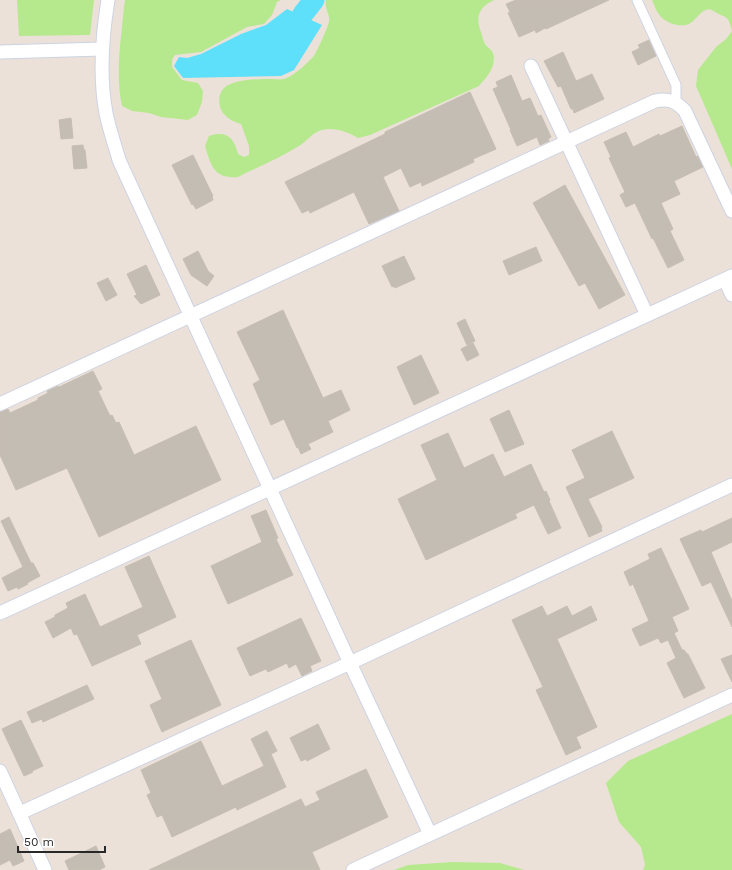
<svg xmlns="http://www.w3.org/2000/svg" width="732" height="870" viewBox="0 0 732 870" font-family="'Work Sans',sans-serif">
<rect width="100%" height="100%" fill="#ece1d8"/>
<!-- green -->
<g fill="#b6e98e">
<polygon points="17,0 94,0 90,35 19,36"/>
<path d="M125,0H281L277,2L272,15L264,24L247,27L201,52L175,55L172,60V67L182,80L198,83L203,91L202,102L197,115L188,120L161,117L149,113L132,111L122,106C115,74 121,39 124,7Z"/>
<path d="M326,0H494C479,7 475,17 481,32C482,36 483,40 485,44C487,47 492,50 493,53C497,66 487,77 479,86L370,135L358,138C348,132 334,127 322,130C313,132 307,141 299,146C280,158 258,167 238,177C214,179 211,166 205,146L209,136C227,130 234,138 238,154L244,157L249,155V146L241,124C235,122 229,120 225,115C218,109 217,94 224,88C234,79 259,79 272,79C276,79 280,80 284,79C294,76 305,65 313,57C316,54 329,25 329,21C330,14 324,8 326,0Z"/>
<path d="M652,0H732V169L696,86L698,70L716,47L726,39L732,31C728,15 728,19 715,12C712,10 710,8 706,10C701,11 697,18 692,22C684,29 668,24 661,17C657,13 654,5 652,0Z"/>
<polygon points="732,714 732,870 643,870 645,865 641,847 619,822 606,783 628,761"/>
<polygon points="453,862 500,863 524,870 394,870 408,865"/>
</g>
<!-- water -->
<polygon fill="#5fe0fa" points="287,9 322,25 294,70 281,76 183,78 174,66 179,57 187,58 201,54 241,34 266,25"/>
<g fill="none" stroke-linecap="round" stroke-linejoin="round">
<!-- river -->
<polyline stroke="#5fe0fa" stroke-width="21" points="303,14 314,0"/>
</g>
<!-- building -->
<g fill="#c3bdb4" stroke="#c7beb2">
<polygon points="516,0 609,0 546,29 545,28 536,33 535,30 519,37 508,13 510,12 506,4"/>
<polygon points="649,40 656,56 638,65 632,52 640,48 638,45"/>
<polygon points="563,52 576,81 592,74 604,99 574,113 573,109 571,109 561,86 558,87 544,61"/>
<polygon points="511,75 522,101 530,98 538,116 541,115 551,137 548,139 549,141 540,145 537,137 517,146 510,130 511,130 493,89 498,87 496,82"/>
<polygon points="470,92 496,149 473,159 474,162 422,186 421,182 410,187 401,168 383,177 399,211 369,224 354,192 310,213 309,210 302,213 285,182 385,134 385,132"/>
<polygon points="71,118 73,138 61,139 59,120"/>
<polygon points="682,126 696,157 698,156 703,167 674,181 680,194 661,203 673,229 670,231 684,260 668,268 653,238 652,239 635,203 626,207 620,195 625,192 609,158 611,157 604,142 626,132 633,147 659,134 660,136"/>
<polygon points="83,145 84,150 85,150 87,168 74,169 72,146"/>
<polygon points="193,155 213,196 212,197 213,200 196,209 193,204 192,205 172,165"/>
<polygon points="565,185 625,295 599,309 585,283 579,286 533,203"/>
<polygon points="536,247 542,261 509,275 503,261"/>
<polygon points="198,251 208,271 214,276 207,286 191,275 183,259"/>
<polygon points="404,256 415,279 395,288 394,286 392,287 382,266"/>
<polygon points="146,265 160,295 141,304 134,296 137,295 127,274"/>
<polygon points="108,278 117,295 106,301 97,283"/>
<polygon points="283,310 323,398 341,390 350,410 328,421 333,432 308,444 311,449 301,454 298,447 297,448 284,419 271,425 253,384 260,380 237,332"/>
<polygon points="465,319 475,341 467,345 457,323"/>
<polygon points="473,343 479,355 467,361 461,349"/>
<polygon points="421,355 439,393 414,405 397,367"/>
<polygon points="93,371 102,389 98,391 110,416 112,415 116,423 119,422 134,455 196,426 221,480 99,537 67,468 16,490 0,455 0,412 8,409 10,413 38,400 38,398 48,393 47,391 58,386 59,387"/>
<polygon points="509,410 524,444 505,452 490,419"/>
<polygon points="612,431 634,478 588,499 602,527 601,528 602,531 589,537 566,487 585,478 572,450"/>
<polygon points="448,433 464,468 493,454 504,477 531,464 544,492 546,491 550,500 549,501 561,528 548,534 534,505 515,514 517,518 426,560 398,499 437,480 421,445"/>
<polygon points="266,510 278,538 276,539 293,575 228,604 211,566 262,542 251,516"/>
<polygon points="9,517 31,563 33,563 40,576 27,583 28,584 18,589 17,587 8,591 2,578 23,567 1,521"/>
<polygon points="732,518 732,542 711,552 732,601 732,627 711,582 702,586 680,539 701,530 702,532"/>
<polygon points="661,548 689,609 672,617 678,631 674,633 682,650 684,650 687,654 688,654 705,688 684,698 667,663 676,658 668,640 661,643 658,638 640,646 632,629 649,621 633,584 630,586 624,572 650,559 648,554"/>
<polygon points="149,556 176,617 137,635 141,644 92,666 77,634 74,635 71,628 53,638 45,622 55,617 55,615 68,608 66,603 85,594 100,627 143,607 125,567"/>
<polygon points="542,606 547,616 567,606 572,616 591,606 597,620 557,639 597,727 576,737 581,748 566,755 536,690 543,687 512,620"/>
<polygon points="301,618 321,661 310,666 312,671 302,676 296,664 289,668 287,663 268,672 266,669 250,676 237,648"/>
<polygon points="191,640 221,705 162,732 150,705 162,699 145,661"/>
<polygon points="732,655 732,682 721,659"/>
<polygon points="87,685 94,699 43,722 42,719 32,723 27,712"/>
<polygon points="21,720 43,766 32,771 33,772 24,776 2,729"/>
<polygon points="318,724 330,749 307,761 306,759 301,761 290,738"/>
<polygon points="267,731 277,751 271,754 286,787 237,810 236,807 172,837 162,815 157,817 147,795 151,793 141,770 201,741 222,786 264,766 251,739"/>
<polygon points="366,769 388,817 312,852 320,870 149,870 301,799 305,807 320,800 316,792"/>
<polygon points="10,829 24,861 13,866 10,860 0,865 0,834"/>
<polygon points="96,846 105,867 99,870 69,870 65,861"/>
</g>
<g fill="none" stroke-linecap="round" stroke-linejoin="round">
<defs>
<polyline id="street" points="637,0 676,85 676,102"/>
<g id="secondary">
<path d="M108,0C102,37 99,76 106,113C109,129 115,145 119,160L350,663L430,834"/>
<polyline points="0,52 102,49"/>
<polyline points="531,66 647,315"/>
<polyline points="725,280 732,295"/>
<path d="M0,404L655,101C668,98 676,101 685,111L732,211"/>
<polyline points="0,613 732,276"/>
<polyline points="0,771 45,870"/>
<polyline points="20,813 350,663 732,485"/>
<polyline points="353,870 732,695"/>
</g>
</defs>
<!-- street casing -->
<use href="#street" stroke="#cdd3e3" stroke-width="11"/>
<!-- secondary casing -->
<use href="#secondary" stroke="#cdd3e3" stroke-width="15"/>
<!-- street -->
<use href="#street" stroke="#fff" stroke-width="9"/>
<!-- secondary -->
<use href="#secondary" stroke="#fff" stroke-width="13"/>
</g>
<!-- scale -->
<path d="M18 846v6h87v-6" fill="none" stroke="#282828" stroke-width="2"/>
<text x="24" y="846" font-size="12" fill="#282828" stroke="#ffffff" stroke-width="3" paint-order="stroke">50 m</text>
</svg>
